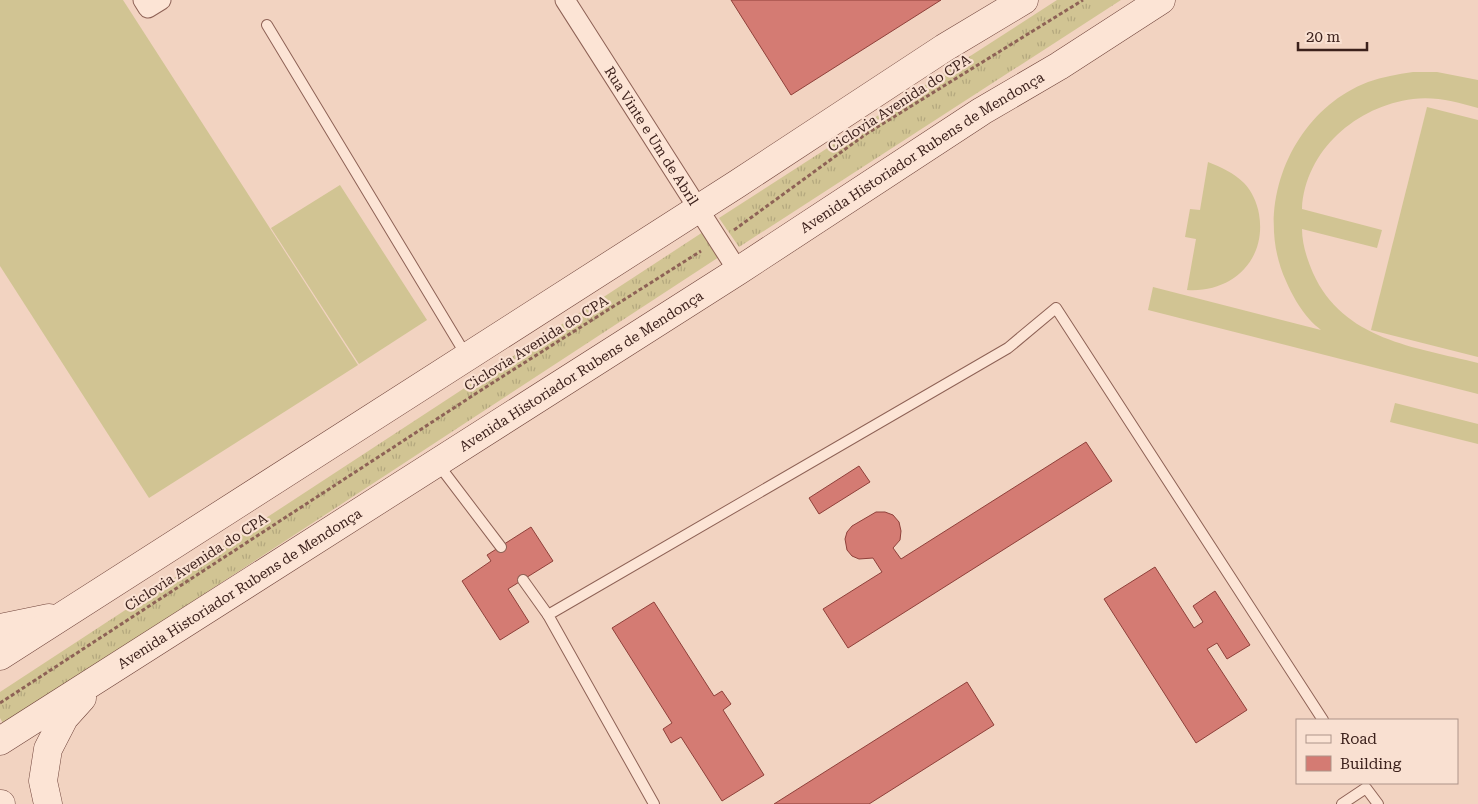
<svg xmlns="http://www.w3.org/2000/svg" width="1478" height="804" viewBox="0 0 1478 804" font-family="'Roboto Serif',serif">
<defs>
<pattern id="grass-tufts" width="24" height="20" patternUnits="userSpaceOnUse" patternTransform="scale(1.25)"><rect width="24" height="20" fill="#d1c493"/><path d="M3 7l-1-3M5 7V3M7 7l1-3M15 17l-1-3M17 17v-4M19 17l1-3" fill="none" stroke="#b4a87e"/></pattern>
</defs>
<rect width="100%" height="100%" fill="#f2d3c1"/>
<!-- grass -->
<g fill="url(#grass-tufts)">
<polygon points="1057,0 1121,0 739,247 719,218"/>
<polygon points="703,232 719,257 4,725 0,718 0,692"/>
</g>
<!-- pitch -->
<g fill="#d1c493">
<polygon points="0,0 123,0 358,365 149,498 0,266"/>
<path d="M1413,72H1437L1478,80V108C1457,102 1435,96 1413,99C1357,106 1305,150 1302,209L1382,230L1377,248L1302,229C1302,244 1307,259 1313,273C1343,340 1415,347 1478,363V394L1148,310L1153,287L1321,330C1318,327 1313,324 1310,320C1300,309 1292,295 1286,281C1252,207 1292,111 1368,82C1383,77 1397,74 1413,72Z"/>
<polygon points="1427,107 1478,120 1478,357 1371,330"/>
<path d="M1208,162C1221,167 1234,173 1244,183C1252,191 1257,203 1259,214C1267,260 1232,293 1187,290L1196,239L1185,237L1190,209L1200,210Z"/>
<polygon points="340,185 427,320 359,364 271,228"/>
<polygon points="1395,403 1478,424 1478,444 1390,422"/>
</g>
<!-- building -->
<g fill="#d47b73" stroke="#8f403a">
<polygon points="731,0 941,0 791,95"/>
<polygon points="1086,442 1112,481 848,648 823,609 882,572 873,558 859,559 852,556 847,550 845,539 847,532 852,526 876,512 885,512 893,515 899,522 901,531 900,540 893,548 901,559"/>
<polygon points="859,466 870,482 819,514 809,498"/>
<polygon points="531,527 553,561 508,589 529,622 500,640 462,581 491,561 487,555"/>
<polygon points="1155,567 1194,628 1203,622 1193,606 1215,591 1250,645 1227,659 1217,643 1207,649 1247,710 1196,743 1104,599"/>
<polygon points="654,602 714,696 722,691 731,704 723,710 764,775 722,801 681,737 671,743 663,729 672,723 612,628"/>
<polygon points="967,682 994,725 869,804 774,804"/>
</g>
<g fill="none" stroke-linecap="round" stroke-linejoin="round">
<defs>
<g id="lane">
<polyline points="267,25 466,355"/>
<polyline points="438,464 501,547"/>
<polyline points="523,580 548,615"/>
<polyline points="654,804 548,615 1008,348 1056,308 1323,720"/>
<polyline points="1342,804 1366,788 1378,804"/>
</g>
<g id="street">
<polyline points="143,0 148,8 161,0"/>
<path id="s1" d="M565,0L738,271"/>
</g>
<g id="secondary">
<polyline points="0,628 49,618"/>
<polyline points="0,656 737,184 944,48 1024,0"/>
<path id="s2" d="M0,741L738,271L982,111L1059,66L1161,0"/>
<polyline points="0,804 1,804"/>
<polyline points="48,804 43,781 48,749 64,718 82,698"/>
</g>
</defs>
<!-- lane casing -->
<use href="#lane" stroke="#8e6256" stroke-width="12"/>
<!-- street casing -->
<use href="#street" stroke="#8e6256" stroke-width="21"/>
<!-- secondary casing -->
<use href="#secondary" stroke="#6f433a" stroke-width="29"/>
<!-- path -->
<g stroke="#8e6256" stroke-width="3" stroke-dasharray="4 2.5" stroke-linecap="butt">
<polyline points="734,230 866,134 1083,0"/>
<polyline points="0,703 486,387 701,251"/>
</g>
<!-- lane -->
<use href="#lane" stroke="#fce4d5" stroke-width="10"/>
<!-- street -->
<use href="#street" stroke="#fce4d5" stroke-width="19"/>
<!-- secondary -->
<use href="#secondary" stroke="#fce4d5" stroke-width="28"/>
</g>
<g text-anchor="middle" stroke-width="4.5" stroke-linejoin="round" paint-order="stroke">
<!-- street labels -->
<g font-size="14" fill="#3c211c" stroke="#f9e0d1">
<text transform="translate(899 103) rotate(-33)" y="5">Ciclovia Avenida do CPA</text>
<text dy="5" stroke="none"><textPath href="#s1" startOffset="161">Rua Vinte e Um de Abril</textPath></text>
<text dy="5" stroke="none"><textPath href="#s2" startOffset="1094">Avenida Historiador Rubens de Mendonça</textPath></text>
<text transform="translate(536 343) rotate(-32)" y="5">Ciclovia Avenida do CPA</text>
<text dy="5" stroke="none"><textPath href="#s2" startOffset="689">Avenida Historiador Rubens de Mendonça</textPath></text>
<text transform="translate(196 562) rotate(-33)" y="5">Ciclovia Avenida do CPA</text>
<text dy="5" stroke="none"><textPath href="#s2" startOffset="284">Avenida Historiador Rubens de Mendonça</textPath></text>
</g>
</g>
<!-- legend -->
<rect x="1296" y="719" width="162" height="65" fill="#f9e0d1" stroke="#ad9489"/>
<rect x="1306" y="735" width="25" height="8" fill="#fce4d5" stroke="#ad9489"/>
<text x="1340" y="744" font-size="15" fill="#3c211c">Road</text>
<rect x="1306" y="756" width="25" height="15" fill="#d47b73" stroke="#ad9489"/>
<text x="1340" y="769" font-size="15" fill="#3c211c">Building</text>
<!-- scale -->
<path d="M1298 42v8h69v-8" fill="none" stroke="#3c211c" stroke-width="2.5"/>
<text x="1306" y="42" font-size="15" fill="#3c211c" stroke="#f9e0d1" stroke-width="4" paint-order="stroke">20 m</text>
</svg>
